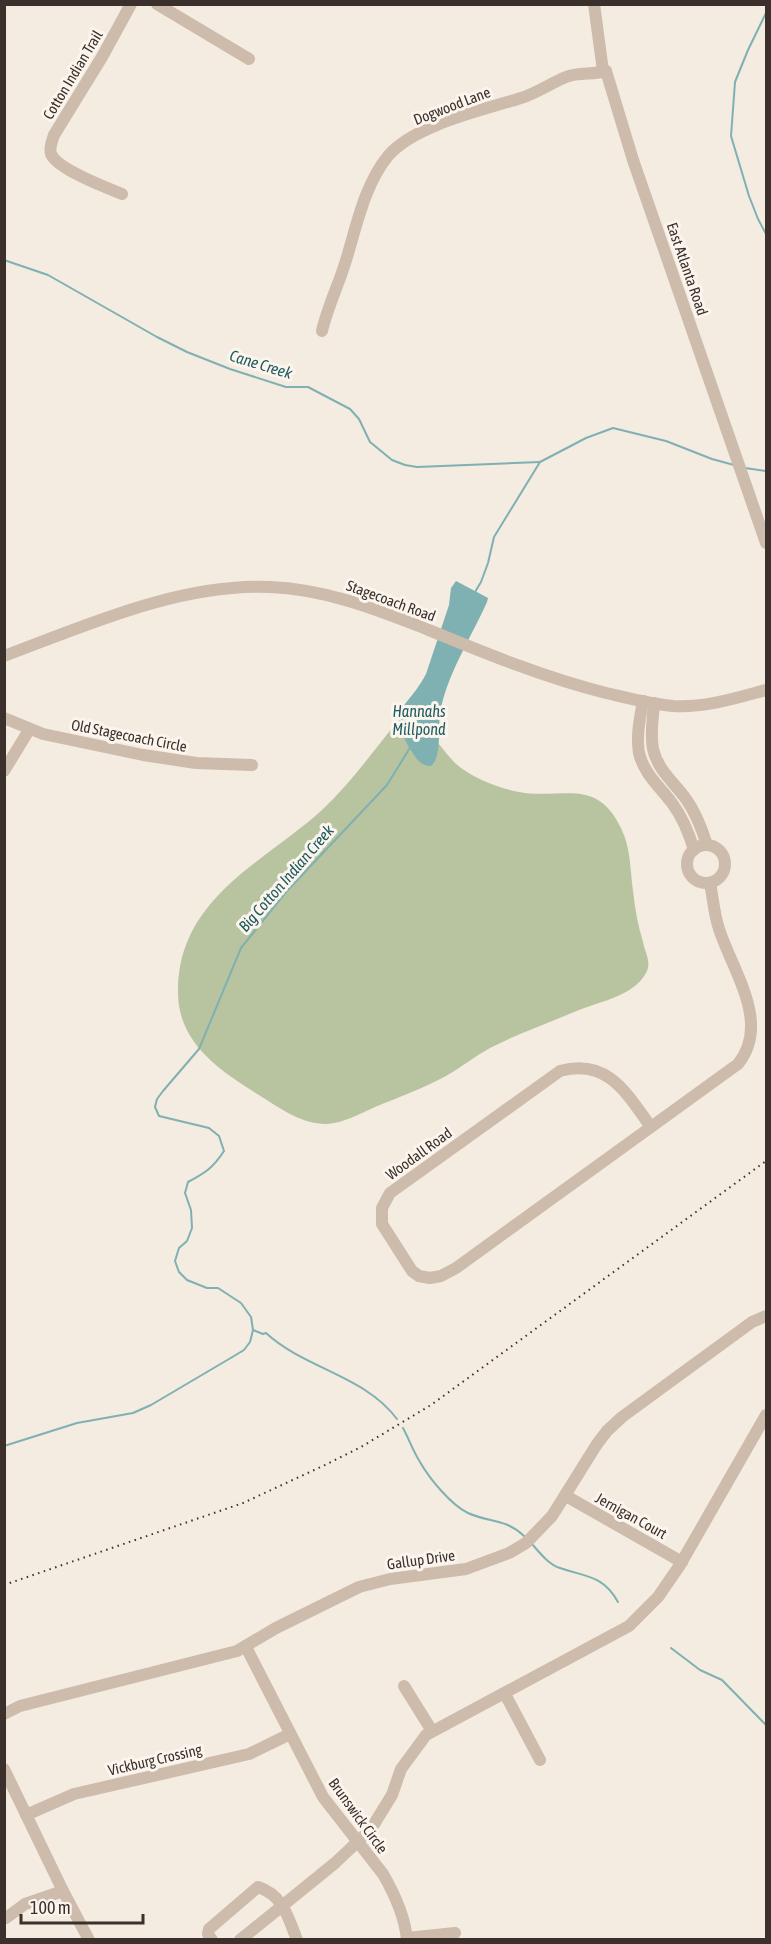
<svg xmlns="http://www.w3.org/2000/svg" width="771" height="1944" viewBox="0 0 771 1944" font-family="'Asap Condensed',sans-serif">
<rect width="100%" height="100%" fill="#f4ebe1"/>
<!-- green -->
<path fill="#b8c4a0" d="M398,721L401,733L411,750L438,748V743C444,750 449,757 455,763C472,778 498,788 519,792C562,800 596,776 621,828C631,849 630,869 633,891C635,909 638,926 643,942C645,953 652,962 646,973C633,997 597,1002 574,1012C546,1024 517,1034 490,1048C475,1056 462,1067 446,1076C424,1088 399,1097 375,1107C359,1114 344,1123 326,1124C302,1124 281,1109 262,1097C221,1071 177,1044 178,990C178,973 181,956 188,940C213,882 277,851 322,810C350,784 373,751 398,721Z"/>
<!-- water -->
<path fill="#7fb0b2" d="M456,581L488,598L487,602C471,638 447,674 440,713C438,727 442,757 431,766C420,766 416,758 410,749C385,708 408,709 426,674L449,605L451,588Z"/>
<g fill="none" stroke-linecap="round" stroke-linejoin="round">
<!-- stream -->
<g stroke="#7fb0b2" stroke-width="2">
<polyline points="766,13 748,50 735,82 731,136 749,196 758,219 766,234"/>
<polyline points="4,260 48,275 157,337 187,352 230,369 286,387 308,387 350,409 359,419 370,442 392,460 405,465 417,467 540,462"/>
<polyline points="745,468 766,471"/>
<polyline points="475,592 481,582 488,563 494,537 540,462 586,438 613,428 666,441 712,459 734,465"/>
<path d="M253,1330L263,1334L266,1333C305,1369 364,1375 397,1419"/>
<path d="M403,1428C409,1439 413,1451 420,1462C429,1478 451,1505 468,1513C490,1523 505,1518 524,1536"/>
<path d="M4,1446L77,1423L133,1413L151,1405L229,1359L244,1350L250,1342L253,1330L251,1317L241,1303L218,1288H207L187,1280L179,1272L175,1261L179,1248L187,1241L192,1228L191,1210L185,1193L188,1182C205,1173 213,1168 224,1151L219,1136L209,1128L159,1116L155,1107L157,1099L163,1091L199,1049L241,948L286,892L387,785L411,746"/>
<path d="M532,1544C539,1552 549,1565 560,1568C586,1577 603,1575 618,1602"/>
<polyline points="671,1648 700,1670 722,1680 766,1725"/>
</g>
<!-- minor -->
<g stroke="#cdbbac" stroke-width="12">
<polyline points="157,4 249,59"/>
<polyline points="594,4 603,71 606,71 633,160 766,543"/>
<path d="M122,194C107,188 57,169 51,154C49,148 52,141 54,135L102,57L131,4"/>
<path d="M322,331C328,305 340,282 347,257C357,224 365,184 388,156C414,125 483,110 521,98C537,93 551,83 566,77C578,72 594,75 606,71"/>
<path d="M4,656C87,625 180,583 270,587C322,589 371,607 419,626C480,651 542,677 606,693C628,698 651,704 673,706C705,708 736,698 766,690"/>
<path d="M643,701C640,718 636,736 639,753C644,774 660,787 672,803C683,818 689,833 694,850"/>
<path d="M654,703C653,718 650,734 653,749C658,771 674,782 686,799C696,813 702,829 707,845"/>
<polyline points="4,718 43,734 143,755 196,763 252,765"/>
<polyline points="4,771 29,730"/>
<circle cx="706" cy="864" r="19"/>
<path d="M651,1127L456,1268L441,1276L430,1278L419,1276L412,1271L382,1224V1208L390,1193L560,1071C608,1058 627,1094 651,1127L738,1064C771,1023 733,972 719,929C714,914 713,898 710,883"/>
<polyline points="566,1496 682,1562"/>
<path d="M246,1647L323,1797L383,1874C394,1893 405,1917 407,1940"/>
<polyline points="404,1686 432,1731"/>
<polyline points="505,1694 540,1760"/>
<polyline points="4,1714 20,1706 237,1651 276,1628 359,1587 390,1579 466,1569 509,1553 526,1543 552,1516 597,1444 607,1431 622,1417 752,1322 766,1316"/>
<polyline points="4,1769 63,1891 89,1940"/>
<polyline points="26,1815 74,1794 249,1754 290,1734"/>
<polyline points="6,1918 25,1904 63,1891"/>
<polyline points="407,1938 455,1933"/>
<path d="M212,1940L208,1934L209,1929L258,1887C283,1895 288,1917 297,1940"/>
<polyline points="240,1940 335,1863 371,1829 392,1795 401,1769 426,1735 629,1626 658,1597 680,1565 766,1415"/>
</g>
<!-- rail -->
<polyline stroke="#3b302b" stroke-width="2" stroke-dasharray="1.5 4.5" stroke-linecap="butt" points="4,1585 243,1503 325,1465 361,1447 431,1405 766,1161"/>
</g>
<g text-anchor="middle" stroke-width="6" stroke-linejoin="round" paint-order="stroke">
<!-- street labels -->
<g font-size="15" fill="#3b302b" stroke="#fbf5ee">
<text transform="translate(73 75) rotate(-59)" y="5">Cotton Indian Trail</text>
<text transform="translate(452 106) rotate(-21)" y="5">Dogwood Lane</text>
<text transform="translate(687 269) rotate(71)" y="5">East Atlanta Road</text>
<text transform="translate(391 601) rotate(20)" y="5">Stagecoach Road</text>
<text transform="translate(129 736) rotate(11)" y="5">Old Stagecoach Circle</text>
<text transform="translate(419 1154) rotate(-36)" y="5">Woodall Road</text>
<text transform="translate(631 1516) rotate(29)" y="5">Jernigan Court</text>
<text transform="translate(421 1560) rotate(-8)" y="5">Gallup Drive</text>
<text transform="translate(155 1760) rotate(-13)" y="5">Vickburg Crossing</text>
<text transform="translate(358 1816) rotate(54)" y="5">Brunswick Circle</text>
</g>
<!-- water labels -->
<g font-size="16" font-style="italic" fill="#1f5a5e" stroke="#fbf5ee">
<text transform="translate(261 364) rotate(17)" y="6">Cane Creek</text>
<text x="419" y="717">Hannahs<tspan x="419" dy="18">Millpond</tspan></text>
<text transform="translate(286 878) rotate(-49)" y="6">Big Cotton Indian Creek</text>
</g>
</g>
<!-- border -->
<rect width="771" height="1944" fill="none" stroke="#3b302b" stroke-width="12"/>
<!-- scale -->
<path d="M21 1914v9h122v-9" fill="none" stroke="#3b302b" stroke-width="3"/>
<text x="30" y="1914" font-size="18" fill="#3b302b" stroke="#fbf5ee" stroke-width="4.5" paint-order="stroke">100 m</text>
</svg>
